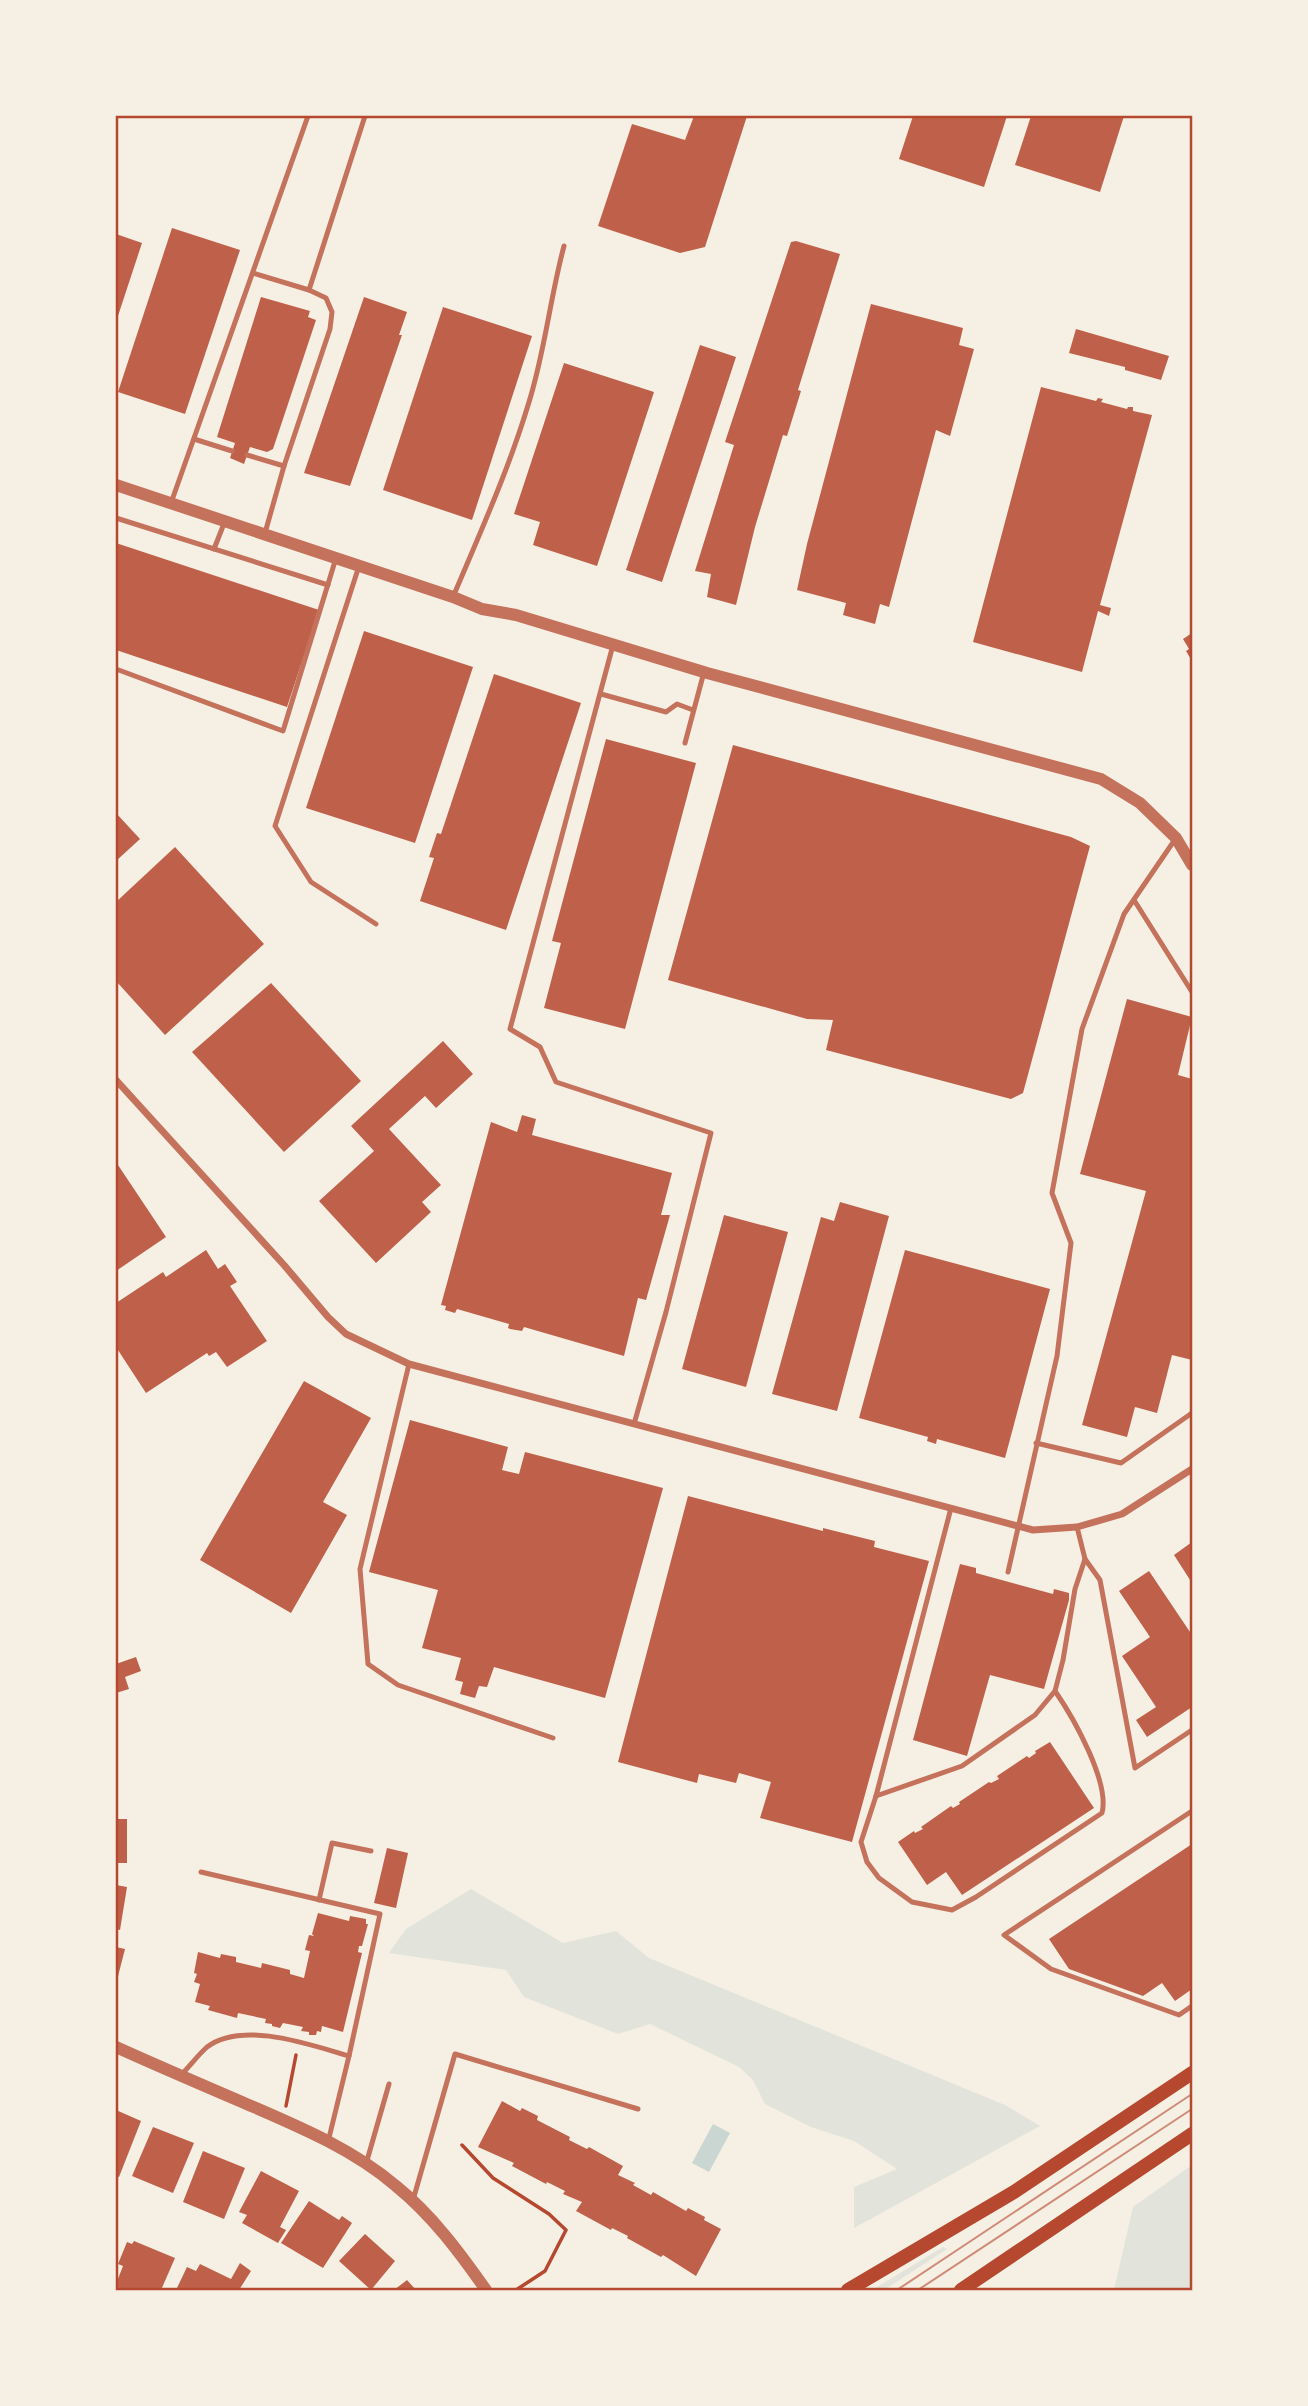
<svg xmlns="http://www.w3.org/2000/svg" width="1308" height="2406" viewBox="0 0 1308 2406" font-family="'Alegreya Sans',sans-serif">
<rect width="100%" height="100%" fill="#f6efe4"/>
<!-- green -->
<g fill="#e2e4dc">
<polygon points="471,1889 563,1943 616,1931 649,1958 1005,2105 1040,2126 854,2228 854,2187 897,2169 854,2141 811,2127 765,2104 753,2080 739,2067 650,2024 618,2034 524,1997 506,1970 389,1953 406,1929"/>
<polygon points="1192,2165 1192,2290 1114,2290 1133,2207"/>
<polygon points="943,2247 947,2249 884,2290 872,2290"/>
</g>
<!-- water -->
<polygon fill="#c9d6d2" points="713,2124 730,2133 709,2172 692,2163"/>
<!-- building -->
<g fill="#bf614a">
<polygon points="694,116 747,116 705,247 680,253 598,226 632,124 685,140"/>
<polygon points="913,116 1007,116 984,187 899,159"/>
<polygon points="1031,116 1124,116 1100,192 1015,165"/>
<polygon points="172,228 240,250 185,414 118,392"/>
<polygon points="116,234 142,243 116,322"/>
<polygon points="796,241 840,254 798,390 801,391 787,436 783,435 755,527 736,605 707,597 711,574 695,571 734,445 725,442 791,242"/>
<polygon points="261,297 310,311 308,317 316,320 273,449 267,452 250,447 244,464 230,458 235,443 217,437"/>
<polygon points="364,297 407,312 399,335 402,335 350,486 304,473"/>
<polygon points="871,304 963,328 959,345 974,349 950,436 936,430 889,607 880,604 875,624 843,615 846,603 797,590 807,544"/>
<polygon points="443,307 532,336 472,520 383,490"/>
<polygon points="1076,329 1169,356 1161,380 1125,370 1125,367 1069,353"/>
<polygon points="700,345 736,357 662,582 626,570"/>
<polygon points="564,363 654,392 597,566 533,545 540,522 514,514"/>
<polygon points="1041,387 1096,401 1098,398 1103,399 1101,402 1127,409 1128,407 1133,407 1133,411 1152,415 1100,605 1111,608 1109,616 1098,611 1082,672 973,642"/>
<polygon points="116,543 319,610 287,707 116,650"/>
<polygon points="364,631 473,667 415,843 306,808"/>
<polygon points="1192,633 1192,661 1186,651 1189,649 1183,639"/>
<polygon points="494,674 581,703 506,930 420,901 434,858 429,857 437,833 441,834"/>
<polygon points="606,739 696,763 625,1029 544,1008 561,943 552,941"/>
<polygon points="733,745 1071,837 1090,846 1023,1093 1011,1099 826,1050 833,1020 807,1019 668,980"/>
<polygon points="116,813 140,839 116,861"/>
<polygon points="175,847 264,944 165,1035 116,981 116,902"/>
<polygon points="271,983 361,1081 284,1152 192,1052"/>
<polygon points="1127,999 1192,1017 1178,1075 1192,1079 1192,1360 1172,1355 1157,1413 1135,1407 1127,1437 1082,1425 1146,1191 1080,1174"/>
<polygon points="443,1041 473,1074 436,1108 425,1096 389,1129 441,1185 422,1202 431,1212 376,1263 319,1201 374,1151 351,1126"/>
<polygon points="522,1115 536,1119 532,1135 672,1173 661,1215 670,1215 646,1300 638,1298 624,1356 524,1327 522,1331 510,1329 508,1328 509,1324 457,1309 455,1313 445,1310 446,1306 441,1305 491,1122 517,1132"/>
<polygon points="116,1162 166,1237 116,1271"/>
<polygon points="840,1202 889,1216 837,1411 772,1394 821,1217 834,1221"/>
<polygon points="724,1215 788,1232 746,1387 682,1369"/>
<polygon points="206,1250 218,1269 225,1264 237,1282 230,1286 267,1341 227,1367 216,1352 209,1356 207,1353 146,1393 116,1347 116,1303 163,1272 166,1277"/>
<polygon points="905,1250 1050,1289 1005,1458 937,1439 936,1444 927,1441 928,1437 859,1418"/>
<polygon points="304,1381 371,1418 323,1502 347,1515 291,1613 200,1560"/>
<polygon points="410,1420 508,1447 502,1470 519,1474 525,1452 663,1488 605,1698 494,1667 487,1687 479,1686 475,1698 460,1694 463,1682 455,1680 461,1658 422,1648 438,1590 369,1572"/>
<polygon points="688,1496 823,1531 823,1528 875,1541 874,1547 929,1561 852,1842 760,1818 771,1782 739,1773 736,1783 699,1774 697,1783 618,1762"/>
<polygon points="1192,1542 1192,1583 1174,1555"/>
<polygon points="960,1564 976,1568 976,1573 1053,1594 1054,1589 1069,1593 1069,1600 1044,1689 990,1675 967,1756 913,1740"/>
<polygon points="1149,1571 1192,1635 1192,1707 1147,1737 1136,1720 1156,1707 1122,1656 1150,1637 1119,1591"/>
<polygon points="136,1657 141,1671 125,1677 129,1689 116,1693 116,1664"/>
<polygon points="1050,1742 1094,1808 962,1895 946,1872 927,1885 898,1842 914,1831 915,1833 923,1829 921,1827 951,1806 953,1808 960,1804 959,1802 989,1782 991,1783 999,1779 997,1776 1027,1756 1029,1758 1036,1753 1035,1751"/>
<rect x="116" y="1819" width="11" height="44"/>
<polygon points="1192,1844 1192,1989 1175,2001 1162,1983 1143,1996 1069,1969 1049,1939"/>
<polygon points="387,1848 408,1853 396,1908 374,1903"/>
<polygon points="116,1885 127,1887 120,1930 116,1929"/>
<polygon points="318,1913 349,1921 350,1916 366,1919 366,1924 368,1924 362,1946 359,1946 358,1952 362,1953 343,2032 322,2026 321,2032 317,2031 316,2035 309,2035 309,2032 301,2031 303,2027 283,2023 280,2028 272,2026 272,2024 265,2023 266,2019 238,2013 237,2018 208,2010 210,2006 195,2002 200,1984 194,1982 197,1974 194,1973 198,1952 220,1958 221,1954 236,1957 236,1962 261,1968 262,1963 290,1970 290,1974 304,1978 310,1951 305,1950 309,1935 314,1936 312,1934"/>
<polygon points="116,1947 125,1949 116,1984"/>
<polygon points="502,2101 520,2111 522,2108 538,2116 537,2120 570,2137 569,2140 587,2149 589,2147 623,2166 618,2175 635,2183 633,2185 651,2195 653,2192 686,2211 688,2208 705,2217 704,2220 721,2229 696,2276 663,2255 661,2257 627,2238 628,2236 612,2228 611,2230 576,2211 582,2202 563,2194 565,2191 547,2182 546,2184 512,2166 514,2163 478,2147"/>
<polygon points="116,2110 141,2121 119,2177 116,2176"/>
<polygon points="153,2127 194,2143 173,2193 132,2176"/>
<polygon points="203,2151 245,2168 224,2219 183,2202"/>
<polygon points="261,2171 299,2191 280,2227 286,2230 278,2243 242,2223 247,2215 239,2212"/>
<polygon points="309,2201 339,2220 342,2216 352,2223 323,2268 281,2243"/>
<polygon points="365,2234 395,2261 371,2290 339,2261"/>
<polygon points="134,2241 175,2258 161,2290 116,2290 116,2284 123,2266 118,2264 127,2242 132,2244"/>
<polygon points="240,2263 251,2271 239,2290 176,2290 187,2267 196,2271 200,2264 231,2279"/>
<polygon points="407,2280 416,2290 394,2290"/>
</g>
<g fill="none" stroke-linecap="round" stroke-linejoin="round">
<!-- path -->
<g stroke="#b5482f" stroke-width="3.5">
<polyline points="286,2106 296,2055"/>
<polyline points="462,2145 493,2178 549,2214 566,2230 545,2271 516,2290"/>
</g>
<!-- service -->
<g stroke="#c5725c" stroke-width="5">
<polyline points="253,273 309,290"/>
<polyline points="194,439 232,451"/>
<polyline points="247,455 284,466"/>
<polyline points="171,503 308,116"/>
<polyline points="116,518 328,585"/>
<polyline points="265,533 284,466 330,329 332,312 326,298 309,290 365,116"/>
<polyline points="214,549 225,521"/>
<polyline points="359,566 275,826 311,882 376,924"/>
<path d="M453,597C480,533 509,469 529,402C545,351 550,298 564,246"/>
<polyline points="613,645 510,1029 540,1047 556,1082 711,1133 666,1312 634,1424"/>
<polyline points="116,669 283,731 336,558"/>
<polyline points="601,694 666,712 677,704 693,710"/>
<polyline points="685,743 704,672"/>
<polyline points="1134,900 1192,992"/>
<polyline points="409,1364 360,1569 368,1664 398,1685 553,1738"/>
<polyline points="1036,1443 1121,1463 1192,1413"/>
<polyline points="951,1508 876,1796 962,1766 1035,1715 1055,1691 1063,1660 1075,1589 1085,1559 1077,1527"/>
<polyline points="1085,1559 1100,1580 1135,1768 1192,1730"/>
<polyline points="1008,1572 1057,1356 1071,1243 1052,1193 1082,1029 1124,914 1176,838"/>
<path d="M876,1796L861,1842L867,1862L879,1878L912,1902L952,1910L976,1897L1102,1813C1110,1782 1073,1717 1055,1691"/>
<polyline points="1192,1811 1004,1935 1051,1969 1179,2015 1192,2006"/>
<polyline points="201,1872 380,1914 349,2056"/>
<polyline points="319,1900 332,1843 371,1851"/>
<path d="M181,2075C190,2066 198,2055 207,2047C242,2020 311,2045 349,2056L328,2142"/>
<polyline points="366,2164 389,2084"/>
<polyline points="413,2200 455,2054 638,2109"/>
</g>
<!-- minor -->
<polyline stroke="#c5725c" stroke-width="7" points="116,1080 284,1265 328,1317 346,1334 409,1364 1033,1530 1077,1527 1122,1514 1192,1469"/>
<!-- tertiary -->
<g stroke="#c5725c" stroke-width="12">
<polyline points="116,485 453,597 482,609 516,615 707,673 1101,779 1140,803 1176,838 1192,865"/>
<path d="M116,2047C158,2066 200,2084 242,2102C295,2125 352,2148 396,2186C432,2215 460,2253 486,2290"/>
</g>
<!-- secondary -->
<g stroke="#b5482f" stroke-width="14">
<polyline points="848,2290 1014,2192 1192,2073"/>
<polyline points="961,2290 1192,2134"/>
</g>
<!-- tram -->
<g stroke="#cf8b77" stroke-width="2">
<polyline points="897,2290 1192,2094"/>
<polyline points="918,2290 1192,2109"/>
</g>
</g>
<!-- border -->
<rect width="1308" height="2406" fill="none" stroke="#f6efe4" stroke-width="234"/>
<rect x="117" y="117" width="1074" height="2172" fill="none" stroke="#b5482f" stroke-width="2.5"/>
</svg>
